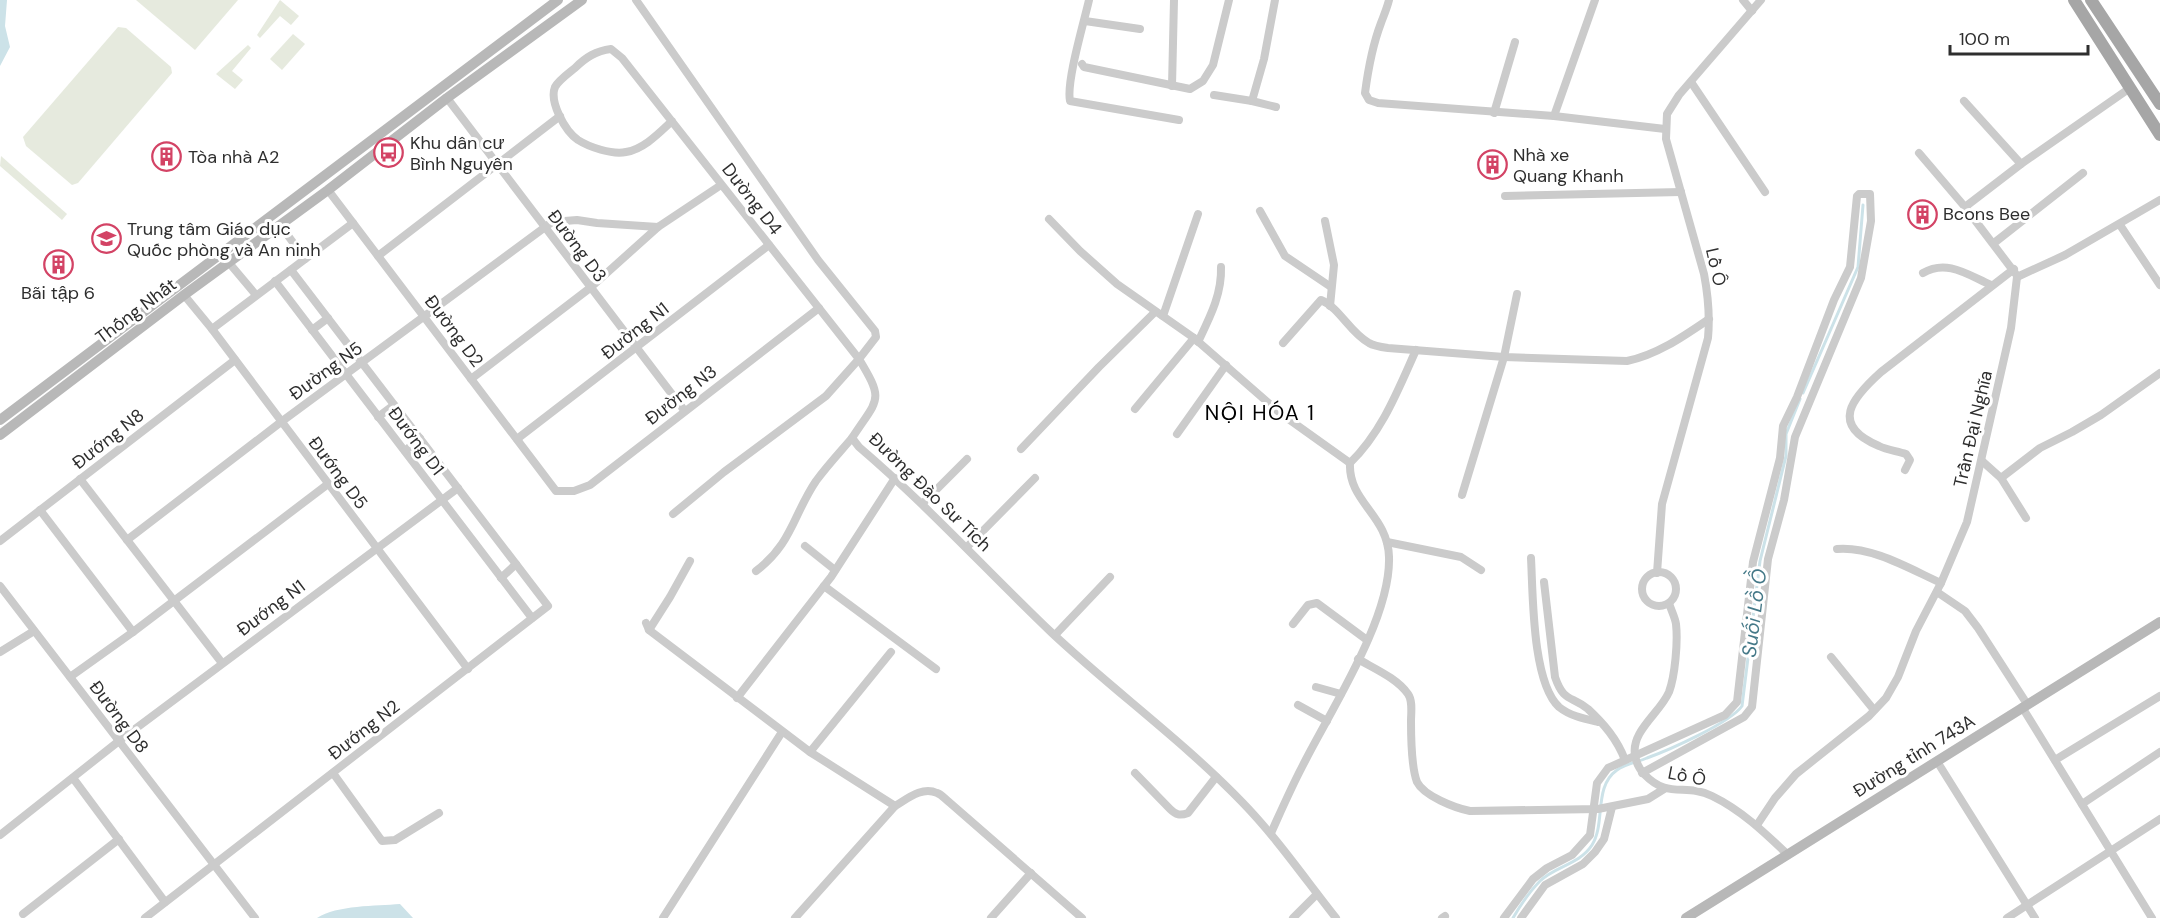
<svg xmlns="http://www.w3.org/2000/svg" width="2160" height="918" viewBox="0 0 2160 918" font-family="'DM Sans',sans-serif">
<rect width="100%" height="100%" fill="#fff"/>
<!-- green -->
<g fill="#e6eade">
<polygon points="136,0 238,0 195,50"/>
<polygon points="280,0 299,16 291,25 280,16 260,38 257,35"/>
<polygon points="118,27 126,28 171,67 172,73 78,183 72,185 26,146 23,137"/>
<polygon points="293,34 305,44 282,70 270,59"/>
<polygon points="248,45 251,48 232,71 243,80 235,89 216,74"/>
<polygon points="1,156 67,214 62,220 0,166"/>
</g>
<!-- water -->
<g fill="#cce2e8">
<polygon points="0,0 7,0 5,26 10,47 0,66"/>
<path d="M400,904L413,918H317C337,905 376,906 400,904Z"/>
</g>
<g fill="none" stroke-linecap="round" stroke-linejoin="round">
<!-- stream -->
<g stroke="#cce2e8" stroke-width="3">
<polyline points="1803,393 1858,267 1863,205"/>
<path d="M1513,918C1520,906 1530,891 1540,881C1555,866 1579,865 1592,845C1606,823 1593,787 1617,770C1625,764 1638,762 1647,758C1669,750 1730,723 1742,706L1760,561L1786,456V434L1800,399"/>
</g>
<!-- street -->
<g stroke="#cbcbcb" stroke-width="8">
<path d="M636,0L818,260L875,331L876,337L859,359C885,402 878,398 852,438L859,447C927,505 987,571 1052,633C1114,691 1183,741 1242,802C1277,838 1305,879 1336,918"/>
<path d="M1089,0C1084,22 1066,82 1070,101L1179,120"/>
<path d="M1389,0C1387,8 1384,15 1381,23C1373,44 1368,70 1365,93L1369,100L1378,103L1554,116L1665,129"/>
<polyline points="1743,0 1752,11"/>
<polyline points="1085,21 1140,29"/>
<polyline points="1082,64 1084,67 1190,89 1203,81 1213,65 1229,0"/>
<polyline points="1691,82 1765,192"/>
<polyline points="1172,86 1174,0"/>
<polyline points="1214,95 1252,101 1264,59 1275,0"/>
<polyline points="447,98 684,410"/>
<polyline points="1252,101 1276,107"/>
<polyline points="1964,101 2021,164"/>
<polyline points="1494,113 1515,42"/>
<polyline points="1554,116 1595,0"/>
<path d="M672,121C659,133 644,149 626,152C612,155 589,147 578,140C565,131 549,102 555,87C559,80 569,73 575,68C586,57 596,51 611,49L622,58L859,359L826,396L724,472L673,514"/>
<polyline points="1919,153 1965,207 2015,273"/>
<polyline points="328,190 556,491 574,491 590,485 819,308"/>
<polyline points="1505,196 1681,192"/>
<polyline points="1965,207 2021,164 2130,88"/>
<polyline points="1260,211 1285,256 1331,287"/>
<path d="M1049,219L1080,251L1117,284L1194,338L1280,413L1350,463C1382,432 1398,390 1416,350"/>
<polyline points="1325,221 1334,265 1330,306"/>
<polyline points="2120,225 2160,285"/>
<polyline points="281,226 305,259"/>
<polyline points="1994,243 2083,173"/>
<polyline points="378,256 560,116"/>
<polyline points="230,264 256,295"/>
<path d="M1923,273C1947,259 1968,275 1991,285"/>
<polyline points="2017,277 2065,255 2160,200"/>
<polyline points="275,281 532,618"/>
<polyline points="184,295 212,329 468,669"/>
<polyline points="1163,316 1198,214"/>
<polyline points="212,329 353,223"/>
<polyline points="312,330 328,318"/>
<path d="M1198,342C1210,317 1222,294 1221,267"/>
<path d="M1283,343L1321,300C1340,308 1350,333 1369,343C1374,346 1381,347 1388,348L1504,357L1627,361C1657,355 1684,336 1709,319"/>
<polyline points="471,379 590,288 658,227"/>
<polyline points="1135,409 1194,338"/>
<polyline points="378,417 394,405"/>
<polyline points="1177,434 1226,365"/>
<polyline points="517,439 769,245"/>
<polyline points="1021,449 1099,367 1155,312"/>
<polyline points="405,451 420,438"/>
<polyline points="1982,461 2001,478 2040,448 2072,432 2101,415 2160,373"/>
<path d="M1905,470L1910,460L1906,454C1897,451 1887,450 1879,446C1829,425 1852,398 1881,372L2014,269"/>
<polyline points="2001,478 2026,518"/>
<polyline points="80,479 222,663"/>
<polyline points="1462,495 1504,357 1517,294"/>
<polyline points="923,503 967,459"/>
<polyline points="40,510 133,632"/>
<polyline points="127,540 281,422 552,222 577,220 597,223 658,227 721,185"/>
<polyline points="0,541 235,360"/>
<polyline points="1387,542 1461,557 1481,570"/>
<polyline points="805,546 835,570"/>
<polyline points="967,547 1035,478"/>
<path d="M1837,549C1872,546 1910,569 1941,583"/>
<path d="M1531,558C1533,594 1532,682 1559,707C1570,716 1585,719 1598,722"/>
<path d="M756,571C792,544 793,515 816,481C827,466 840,452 852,438"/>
<circle cx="1659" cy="589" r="17"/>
<path d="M1657,573L1662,504L1708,338C1710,316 1708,295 1704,274L1666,139L1667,114L1679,95L1761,0"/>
<polyline points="501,578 516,564"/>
<path d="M1544,582L1555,677C1564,703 1571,695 1588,709C1604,724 1617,739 1625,760"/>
<polyline points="0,586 255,918"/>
<polyline points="824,586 936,669"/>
<polyline points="1937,592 1965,611 1978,628 2027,704"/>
<path d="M1669,603C1671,610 1675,617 1676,624C1678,642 1675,676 1669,692C1660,713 1631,731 1635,755C1636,763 1639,769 1645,775C1668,799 1686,783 1712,796C1741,810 1764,832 1787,854"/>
<polyline points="646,623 649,630 810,752 895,806"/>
<polyline points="1293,624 1308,605 1317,603 1367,640"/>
<polyline points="649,630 670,597 690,561"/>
<polyline points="1055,635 1110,577"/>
<polyline points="0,652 34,631"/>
<polyline points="1831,657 1874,710"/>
<path d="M1358,659C1373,668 1397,678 1408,694C1413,701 1411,713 1411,721C1411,736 1412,769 1417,782C1424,796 1455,808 1470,811L1598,809L1648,799L1664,789"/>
<polyline points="70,677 133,632 328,484"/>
<polyline points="1316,687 1341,694"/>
<polyline points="737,698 831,577 895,478"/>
<polyline points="1298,705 1327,721"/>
<polyline points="2022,707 2152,918"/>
<polyline points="810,752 891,652"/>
<polyline points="2055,760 2160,696"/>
<polyline points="1938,763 2035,918"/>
<polyline points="333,773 382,841 395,840 439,813"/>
<path d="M1135,773L1170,809C1176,815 1180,816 1188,813L1216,777"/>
<polyline points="73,778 165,902"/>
<polyline points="2082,804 2160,752"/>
<polyline points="1757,825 1775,798 1796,774 1869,716 1886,698 1898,677 1916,631 1941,583 1967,522 2011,328 2017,277"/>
<path d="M1271,833C1281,811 1291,788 1302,767C1330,711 1391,619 1389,557C1388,515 1348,502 1350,463"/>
<polyline points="0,835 119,741 458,488"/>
<polyline points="23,914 119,839"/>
<polyline points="145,918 548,606 291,270"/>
<polyline points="663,918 782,732"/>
<path d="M795,918L895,806C907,799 922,786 937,793C941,794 945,799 949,802L1082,918"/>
<polyline points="991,918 1031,873"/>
<polyline points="1293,918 1317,894"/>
<polyline points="1442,918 1445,916"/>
<polyline points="1504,918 1533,879 1547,868 1572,855 1590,835 1597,783 1608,768 1725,715 1737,702 1753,562 1780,458 1783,426 1797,397 1834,300 1850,267 1857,196 1859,194 1870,194 1871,221 1861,278 1795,437 1784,500 1768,559 1752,707 1744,717 1642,773"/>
<polyline points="1521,918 1545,885 1583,864 1595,852 1604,839 1612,807"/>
<polyline points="2007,918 2160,819"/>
</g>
<!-- secondary -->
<g stroke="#b8b8b8" stroke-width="10">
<polyline points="0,420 558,0"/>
<polyline points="0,435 184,295 328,190 447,98 582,0"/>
<polyline points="1686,918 2160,622"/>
</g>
<!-- primary -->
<g stroke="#a6a6a6" stroke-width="12">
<polyline points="2074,0 2160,135"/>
<polyline points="2091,0 2160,104"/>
</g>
</g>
<!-- icons -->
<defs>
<symbol id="bus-ring" viewBox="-11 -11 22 22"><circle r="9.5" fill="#fff" stroke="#d34365" stroke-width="1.5"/><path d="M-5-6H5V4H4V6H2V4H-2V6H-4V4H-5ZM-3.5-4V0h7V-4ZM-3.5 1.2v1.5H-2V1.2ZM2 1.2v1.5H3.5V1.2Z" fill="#d34365"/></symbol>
<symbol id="building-ring" viewBox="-11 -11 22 22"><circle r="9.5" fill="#fff" stroke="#d34365" stroke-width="1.5"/><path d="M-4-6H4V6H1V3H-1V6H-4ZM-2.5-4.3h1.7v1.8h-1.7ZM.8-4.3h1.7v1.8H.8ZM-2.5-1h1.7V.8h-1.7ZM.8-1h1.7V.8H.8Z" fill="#d34365"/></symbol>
<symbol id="school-ring" viewBox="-11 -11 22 22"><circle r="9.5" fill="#fff" stroke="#d34365" stroke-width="1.5"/><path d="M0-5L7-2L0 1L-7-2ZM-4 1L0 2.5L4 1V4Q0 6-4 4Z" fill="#d34365"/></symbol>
</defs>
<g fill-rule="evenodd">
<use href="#bus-ring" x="372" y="136" width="33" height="33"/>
<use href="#building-ring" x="150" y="140" width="33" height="33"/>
<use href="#building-ring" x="1476" y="148" width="33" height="33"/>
<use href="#building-ring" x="1906" y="198" width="33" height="33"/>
<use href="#school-ring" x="90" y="222" width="33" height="33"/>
<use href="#building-ring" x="42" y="248" width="33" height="33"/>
</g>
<g text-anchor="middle" stroke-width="6" stroke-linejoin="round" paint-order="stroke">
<!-- poi labels -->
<g font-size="18" fill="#2e2e2e" stroke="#fff" text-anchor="start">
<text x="410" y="149">Khu dân cư<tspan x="410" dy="21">Bình Nguyên</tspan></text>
<text x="1513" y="161">Nhà xe<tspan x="1513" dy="21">Quang Khanh</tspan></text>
<text x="188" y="163">Tòa nhà A2</text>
<text x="1943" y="220">Bcons Bee</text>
<text x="127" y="235">Trung tâm Giáo dục<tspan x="127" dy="21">Quốc phòng và An ninh</tspan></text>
<text x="58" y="299" text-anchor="middle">Bãi tập 6</text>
</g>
<!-- street labels -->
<g font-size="18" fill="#2e2e2e" stroke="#fff">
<text transform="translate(752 199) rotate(52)" y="6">Dường D4</text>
<text transform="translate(577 246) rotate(53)" y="6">Đường D3</text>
<text transform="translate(1716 267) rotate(77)" y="6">Lồ Ô</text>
<text transform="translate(136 311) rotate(-37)" y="6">Thống Nhất</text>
<text transform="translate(454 331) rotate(53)" y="6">Đường D2</text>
<text transform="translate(635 331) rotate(-38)" y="6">Đường N1</text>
<text transform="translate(326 371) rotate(-36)" y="6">Đường N5</text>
<text transform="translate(681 395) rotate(-38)" y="6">Đường N3</text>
<text transform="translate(1973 429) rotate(-77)" y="6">Trần Đại Nghĩa</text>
<text transform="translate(108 439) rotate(-38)" y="6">Đướng N8</text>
<text transform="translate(416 441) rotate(53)" y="6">Đướng D1</text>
<text transform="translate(338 473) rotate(53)" y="6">Đướng D5</text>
<text transform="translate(930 492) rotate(44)" y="6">Đường Đào Sư Tích</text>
<text transform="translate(271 608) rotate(-37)" y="6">Đướng N1</text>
<text transform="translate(119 717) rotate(53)" y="6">Đường D8</text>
<text transform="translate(364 730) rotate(-38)" y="6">Đướng N2</text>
<text transform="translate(1914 756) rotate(-32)" y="6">Đường tỉnh 743A</text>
<text transform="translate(1687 776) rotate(11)" y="6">Lồ Ô</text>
</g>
<!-- water labels -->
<g font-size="20" font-style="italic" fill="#457988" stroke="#fff">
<text transform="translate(1754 613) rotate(-83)" y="7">Suối Lồ Ồ</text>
</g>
<!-- quarter labels -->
<g font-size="21" letter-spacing="1.5" fill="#000" stroke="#fff">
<text x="1260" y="420">NỘI HÓA 1</text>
</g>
</g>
<!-- scale -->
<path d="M1950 45v9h138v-9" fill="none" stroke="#2e2e2e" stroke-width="3"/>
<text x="1959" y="45" font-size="18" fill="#2e2e2e" stroke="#ffffff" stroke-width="4.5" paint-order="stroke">100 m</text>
</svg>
